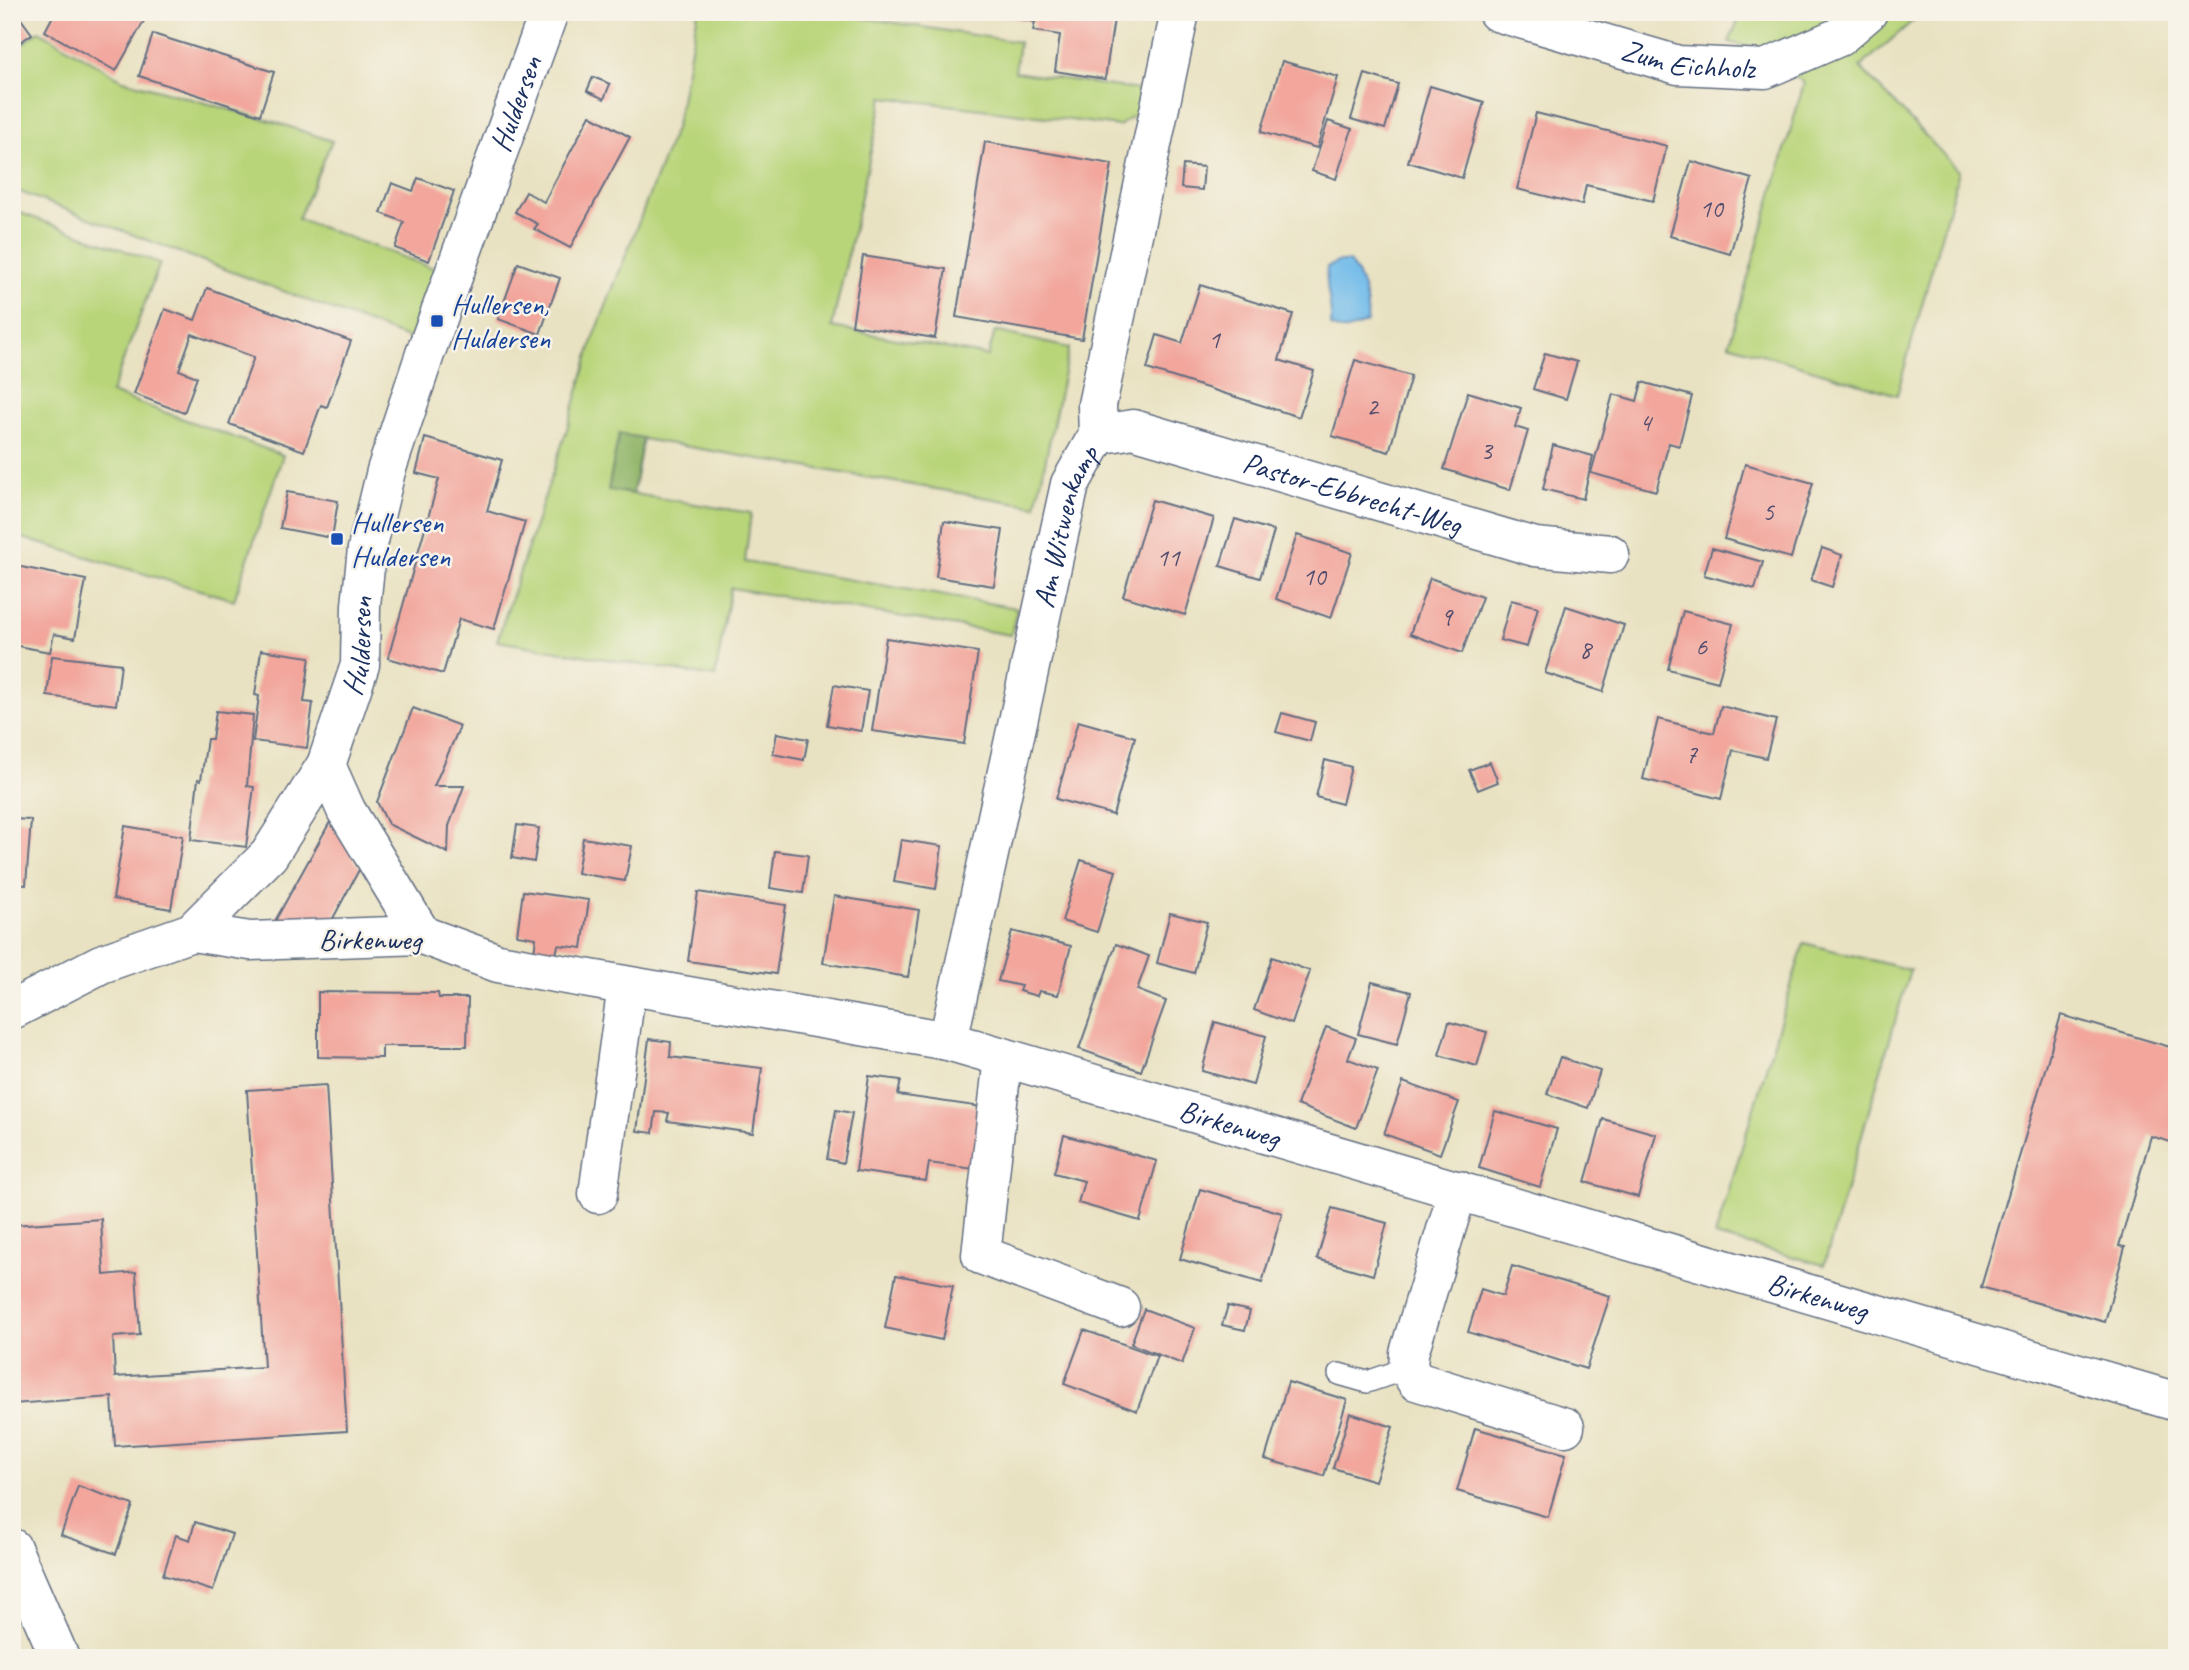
<svg xmlns="http://www.w3.org/2000/svg" width="2189" height="1670" viewBox="0 0 2189 1670" font-family="Caveat,sans-serif">
<rect width="100%" height="100%" fill="#f7f3e8"/>
<filter id="ink" filterUnits="userSpaceOnUse"><feTurbulence type="fractalNoise" baseFrequency=".0143" numOctaves="2"/><feDisplacementMap in="SourceGraphic" scale="14" xChannelSelector="R" yChannelSelector="G"/><feConvolveMatrix kernelMatrix="1 2 1 2 8 2 1 2 1" color-interpolation-filters="sRGB"/></filter>
<filter id="wash" filterUnits="userSpaceOnUse"><feTurbulence type="fractalNoise" baseFrequency=".00686" numOctaves="4" result="noise"/><feDisplacementMap in="SourceGraphic" scale="28" xChannelSelector="R" yChannelSelector="G"/><feGaussianBlur stdDeviation="1.57" result="paint"/><feColorMatrix in="noise" values="0 0 0 0 0 0 0 0 0 0 0 0 0 0 0 0 0 1.4 0 .05"/><feComposite in="paint" operator="in"/></filter>
<g filter="url(#wash)">
<rect width="100%" height="100%" fill="#e9e2c2"/>
<!-- green -->
<g fill="#b9d57a" stroke="#6a826c" stroke-width="2">
<polygon points="698,12 825,12 1019,42 1015,72 1146,91 1140,111 1119,126 883,97 832,327 988,356 995,331 1069,348 1036,506 619,435 609,490 751,513 745,562 1017,608 1011,635 731,588 715,677 497,641 568,426 594,337 676,126"/>
<polygon points="1742,12 1923,12 1860,67 1959,171 1897,395 1729,344 1804,83 1764,51 1729,42"/>
<polygon points="39,31 123,80 275,122 332,141 298,219 436,269 410,339 12,189 12,52"/>
<polygon points="12,210 160,263 111,393 283,455 234,600 12,535"/>
<polygon points="1804,943 1910,970 1824,1265 1715,1236"/>
</g>
<!-- forest -->
<polygon fill="#92b66a" stroke="#567264" stroke-width="2" points="619,434 643,438 633,494 608,490"/>
<!-- water -->
<path fill="#72bcea" stroke="#4676a4" stroke-width="2" d="M1338,262H1349C1362,277 1369,303 1367,322C1351,328 1346,335 1331,326C1333,306 1324,286 1327,267Z"/>
<g id="blocks">
<!-- building -->
<g fill="#f2a69c">
<polygon points="12,12 16,12 32,34 12,48"/>
<polygon points="55,12 149,12 116,71 45,31"/>
<polygon points="981,12 1115,12 1105,79 1055,71 1060,35 1033,31 1035,22"/>
<polygon points="153,34 274,72 260,115 139,76"/>
<polygon points="1282,61 1338,77 1317,148 1261,132"/>
<polygon points="1365,74 1398,84 1385,129 1351,119"/>
<polygon points="593,77 610,84 604,99 587,91"/>
<polygon points="1430,86 1484,102 1462,178 1408,162"/>
<polygon points="1536,113 1667,146 1653,201 1586,185 1582,205 1517,189"/>
<polygon points="590,115 630,137 570,248 534,229 538,224 515,212 526,192 544,202"/>
<polygon points="1328,121 1352,129 1336,179 1312,171"/>
<polygon points="985,142 1112,164 1082,339 956,317"/>
<polygon points="1691,161 1752,179 1730,254 1670,236"/>
<polygon points="1183,165 1204,167 1202,190 1181,188"/>
<polygon points="418,178 454,191 429,261 395,248 404,222 381,213 392,183 413,191"/>
<polygon points="863,256 946,269 935,338 852,325"/>
<polygon points="518,263 560,278 540,334 498,319"/>
<polygon points="1200,285 1293,314 1279,360 1314,371 1299,417 1147,369 1157,335 1182,343"/>
<polygon points="207,288 351,341 327,407 321,405 304,451 229,424 254,357 192,334 179,370 197,377 184,413 134,394 165,309 195,320"/>
<polygon points="1545,353 1577,362 1566,399 1533,389"/>
<polygon points="1355,360 1411,376 1389,452 1332,436"/>
<polygon points="1642,382 1692,396 1679,446 1669,443 1656,491 1591,473 1613,394 1637,401"/>
<polygon points="1468,392 1521,408 1515,427 1528,431 1510,490 1444,469"/>
<polygon points="425,438 502,460 487,511 525,522 494,629 459,619 443,674 388,658 439,479 416,473"/>
<polygon points="1553,445 1593,456 1583,499 1543,489"/>
<polygon points="1745,464 1813,483 1791,558 1724,539"/>
<polygon points="287,492 338,501 332,538 280,528"/>
<polygon points="1152,500 1214,518 1185,615 1123,596"/>
<polygon points="1235,519 1274,531 1260,578 1220,566"/>
<polygon points="944,521 1003,530 994,586 936,577"/>
<polygon points="1297,535 1352,553 1331,618 1276,599"/>
<polygon points="1712,548 1763,562 1755,589 1704,575"/>
<polygon points="1822,548 1842,555 1832,587 1811,580"/>
<polygon points="16,566 86,580 75,638 54,634 50,652 12,645 14,626 12,625 12,587"/>
<polygon points="1430,578 1482,597 1462,653 1410,634"/>
<polygon points="1511,600 1538,607 1527,647 1500,640"/>
<polygon points="1566,606 1624,625 1603,692 1545,673"/>
<polygon points="1683,611 1733,624 1718,682 1668,669"/>
<polygon points="886,638 978,652 964,744 872,731"/>
<polygon points="261,650 310,657 304,702 313,703 307,748 253,741 259,696 255,695"/>
<polygon points="52,656 121,664 116,705 47,696"/>
<polygon points="834,685 868,691 861,731 827,725"/>
<polygon points="1721,706 1776,720 1766,758 1733,750 1721,799 1643,779 1658,719 1714,733"/>
<polygon points="413,708 460,726 434,786 464,786 449,826 448,853 388,824 377,802"/>
<polygon points="216,711 253,715 247,786 254,787 246,847 191,840 198,779 201,780 207,739 212,739"/>
<polygon points="1282,713 1315,722 1310,741 1276,732"/>
<polygon points="1078,721 1135,737 1113,815 1056,799"/>
<polygon points="777,733 808,739 804,760 773,754"/>
<polygon points="1325,760 1351,767 1342,804 1316,797"/>
<polygon points="1490,762 1498,782 1478,790 1469,770"/>
<polygon points="12,819 31,820 26,885 12,884"/>
<polygon points="330,822 360,868 330,924 275,921"/>
<polygon points="517,825 539,828 534,862 512,858"/>
<polygon points="125,826 183,836 171,909 113,899"/>
<polygon points="583,838 632,846 625,881 577,873"/>
<polygon points="901,840 942,846 936,889 894,882"/>
<polygon points="775,851 808,855 803,893 770,888"/>
<polygon points="1081,860 1116,871 1097,932 1062,921"/>
<polygon points="523,891 589,900 582,948 558,945 556,955 534,952 536,938 517,935"/>
<polygon points="698,892 786,905 776,974 688,961"/>
<polygon points="834,896 919,910 908,977 823,963"/>
<polygon points="1170,913 1207,922 1194,973 1157,963"/>
<polygon points="1012,931 1071,946 1058,995 1039,991 1037,996 1019,991 1021,986 998,981"/>
<polygon points="1116,944 1149,956 1137,990 1166,1001 1141,1071 1079,1049"/>
<polygon points="1272,957 1310,971 1292,1024 1254,1010"/>
<polygon points="1372,982 1411,992 1397,1044 1358,1034"/>
<polygon points="318,992 438,993 439,998 468,998 467,1046 382,1046 382,1058 318,1057"/>
<polygon points="2061,1015 2177,1049 2177,1144 2151,1136 2119,1246 2125,1247 2105,1322 1981,1287"/>
<polygon points="1215,1022 1266,1036 1253,1085 1202,1071"/>
<polygon points="1449,1022 1487,1032 1477,1066 1439,1055"/>
<polygon points="1326,1027 1356,1038 1348,1059 1378,1070 1356,1128 1297,1105"/>
<polygon points="649,1039 671,1042 670,1057 762,1068 753,1133 667,1121 669,1113 656,1112 653,1133 637,1131"/>
<polygon points="1560,1057 1600,1071 1588,1108 1547,1094"/>
<polygon points="869,1076 901,1080 898,1095 982,1107 974,1169 929,1163 926,1181 856,1171"/>
<polygon points="1403,1082 1459,1102 1440,1154 1384,1134"/>
<polygon points="326,1085 347,1431 115,1446 112,1397 12,1404 12,1225 101,1219 104,1275 136,1272 140,1335 113,1337 115,1377 264,1367 247,1090"/>
<polygon points="836,1110 852,1113 843,1163 827,1159"/>
<polygon points="1495,1111 1557,1129 1540,1187 1479,1168"/>
<polygon points="1603,1119 1656,1134 1638,1197 1585,1182"/>
<polygon points="1064,1135 1157,1161 1140,1221 1078,1203 1084,1181 1054,1173"/>
<polygon points="1200,1189 1282,1213 1262,1283 1180,1259"/>
<polygon points="1332,1208 1387,1223 1373,1275 1317,1259"/>
<polygon points="1512,1266 1610,1296 1586,1369 1468,1332 1481,1289 1503,1296"/>
<polygon points="896,1275 953,1286 942,1340 885,1328"/>
<polygon points="1228,1306 1250,1311 1245,1330 1222,1325"/>
<polygon points="1144,1309 1195,1328 1182,1364 1131,1344"/>
<polygon points="1084,1330 1157,1356 1137,1411 1064,1384"/>
<polygon points="1288,1382 1347,1400 1324,1476 1265,1459"/>
<polygon points="1350,1413 1393,1427 1375,1481 1333,1468"/>
<polygon points="1475,1428 1566,1454 1548,1517 1457,1491"/>
<polygon points="78,1486 133,1505 116,1554 61,1535"/>
<polygon points="195,1522 232,1534 213,1591 163,1575 176,1535 190,1540"/>
</g>
</g>
</g>
<g filter="url(#ink)">
<use href="#blocks" fill-opacity="0" stroke="#636e81" stroke-width="2"/>
<g fill="none" stroke-linecap="round" stroke-linejoin="round">
<defs>
<polyline id="service" points="1339,1374 1367,1382 1408,1368"/>
<g id="minor">
<path id="s1" d="M1497,12L1678,65L1765,69L1839,37L1868,12"/>
<path id="s2" d="M1098,435L1133,429L1535,547L1610,554"/>
<polyline points="326,765 346,810 422,935"/>
<path id="s3" d="M192,932L250,941L422,935L498,963L948,1041L2177,1402"/>
<path id="s4" d="M948,1041L1070,484L1098,435L1097,405L1180,12"/>
<polyline points="1003,1057 981,1255 1120,1307"/>
<polyline points="1458,1190 1409,1353 1408,1368 1416,1381 1565,1427"/>
<polyline points="598,1194 627,986"/>
</g>
<g id="tertiary">
<path id="s5" d="M12,1010L101,964L192,932L269,855L326,765L360,665L361,605L367,549L386,471L425,354L549,12"/>
<polyline points="12,1548 60,1658"/>
</g>
</defs>
<!-- service casing -->
<use href="#service" stroke="#636e81" stroke-width="24"/>
<!-- minor casing -->
<use href="#minor" stroke="#636e81" stroke-width="41"/>
<!-- tertiary casing -->
<use href="#tertiary" stroke="#636e81" stroke-width="41"/>
<!-- service -->
<use href="#service" stroke="#fff" stroke-width="21"/>
<!-- minor -->
<use href="#minor" stroke="#fff" stroke-width="38"/>
<!-- tertiary -->
<use href="#tertiary" stroke="#fff" stroke-width="38"/>
</g>
</g>
<!-- markers -->
<g fill="#1a4fb4" stroke="#f7f3e8" stroke-width="2.5">
<rect x="430" y="314" width="14" height="14" rx="3.5"/>
<rect x="330" y="532" width="14" height="14" rx="3.5"/>
</g>
<g text-anchor="middle" stroke-width="5" stroke-linejoin="round" paint-order="stroke">
<!-- number labels -->
<g font-size="26" fill="#514d6e">
<text x="1711" y="217">10</text>
<text x="1214" y="348">1</text>
<text x="1372" y="415">2</text>
<text x="1645" y="431">4</text>
<text x="1486" y="459">3</text>
<text x="1768" y="520">5</text>
<text x="1168" y="566">11</text>
<text x="1314" y="585">10</text>
<text x="1446" y="625">9</text>
<text x="1701" y="655">6</text>
<text x="1585" y="658">8</text>
<text x="1691" y="763">7</text>
</g>
<!-- street labels -->
<g font-size="30" fill="#1b2f5e" stroke="#f7f3e8">
<text dy="10" stroke="none"><textPath href="#s1" startOffset="198">Zum Eichholz</textPath></text>
<text dy="10" stroke="none"><textPath href="#s5" startOffset="1104">Huldersen</textPath></text>
<text dy="10" stroke="none"><textPath href="#s2" startOffset="264">Pastor-Ebbrecht-Weg</textPath></text>
<text dy="10" stroke="none"><textPath href="#s4" startOffset="528">Am Witwenkamp</textPath></text>
<text dy="10" stroke="none"><textPath href="#s5" startOffset="537">Huldersen</textPath></text>
<text x="370" y="949">Birkenweg</text>
<text dy="10" stroke="none"><textPath href="#s3" startOffset="1062">Birkenweg</textPath></text>
<text dy="10" stroke="none"><textPath href="#s3" startOffset="1675">Birkenweg</textPath></text>
</g>
<!-- transit labels -->
<g font-size="30" fill="#164399" stroke="#f7f3e8" text-anchor="start">
<text x="451" y="314">Hullersen,<tspan x="451" dy="34">Huldersen</tspan></text>
<text x="351" y="532">Hullersen<tspan x="351" dy="34">Huldersen</tspan></text>
</g>
</g>
<!-- margin -->
<rect width="2189" height="1670" fill="none" stroke="#f7f3e8" stroke-width="42"/>
</svg>
